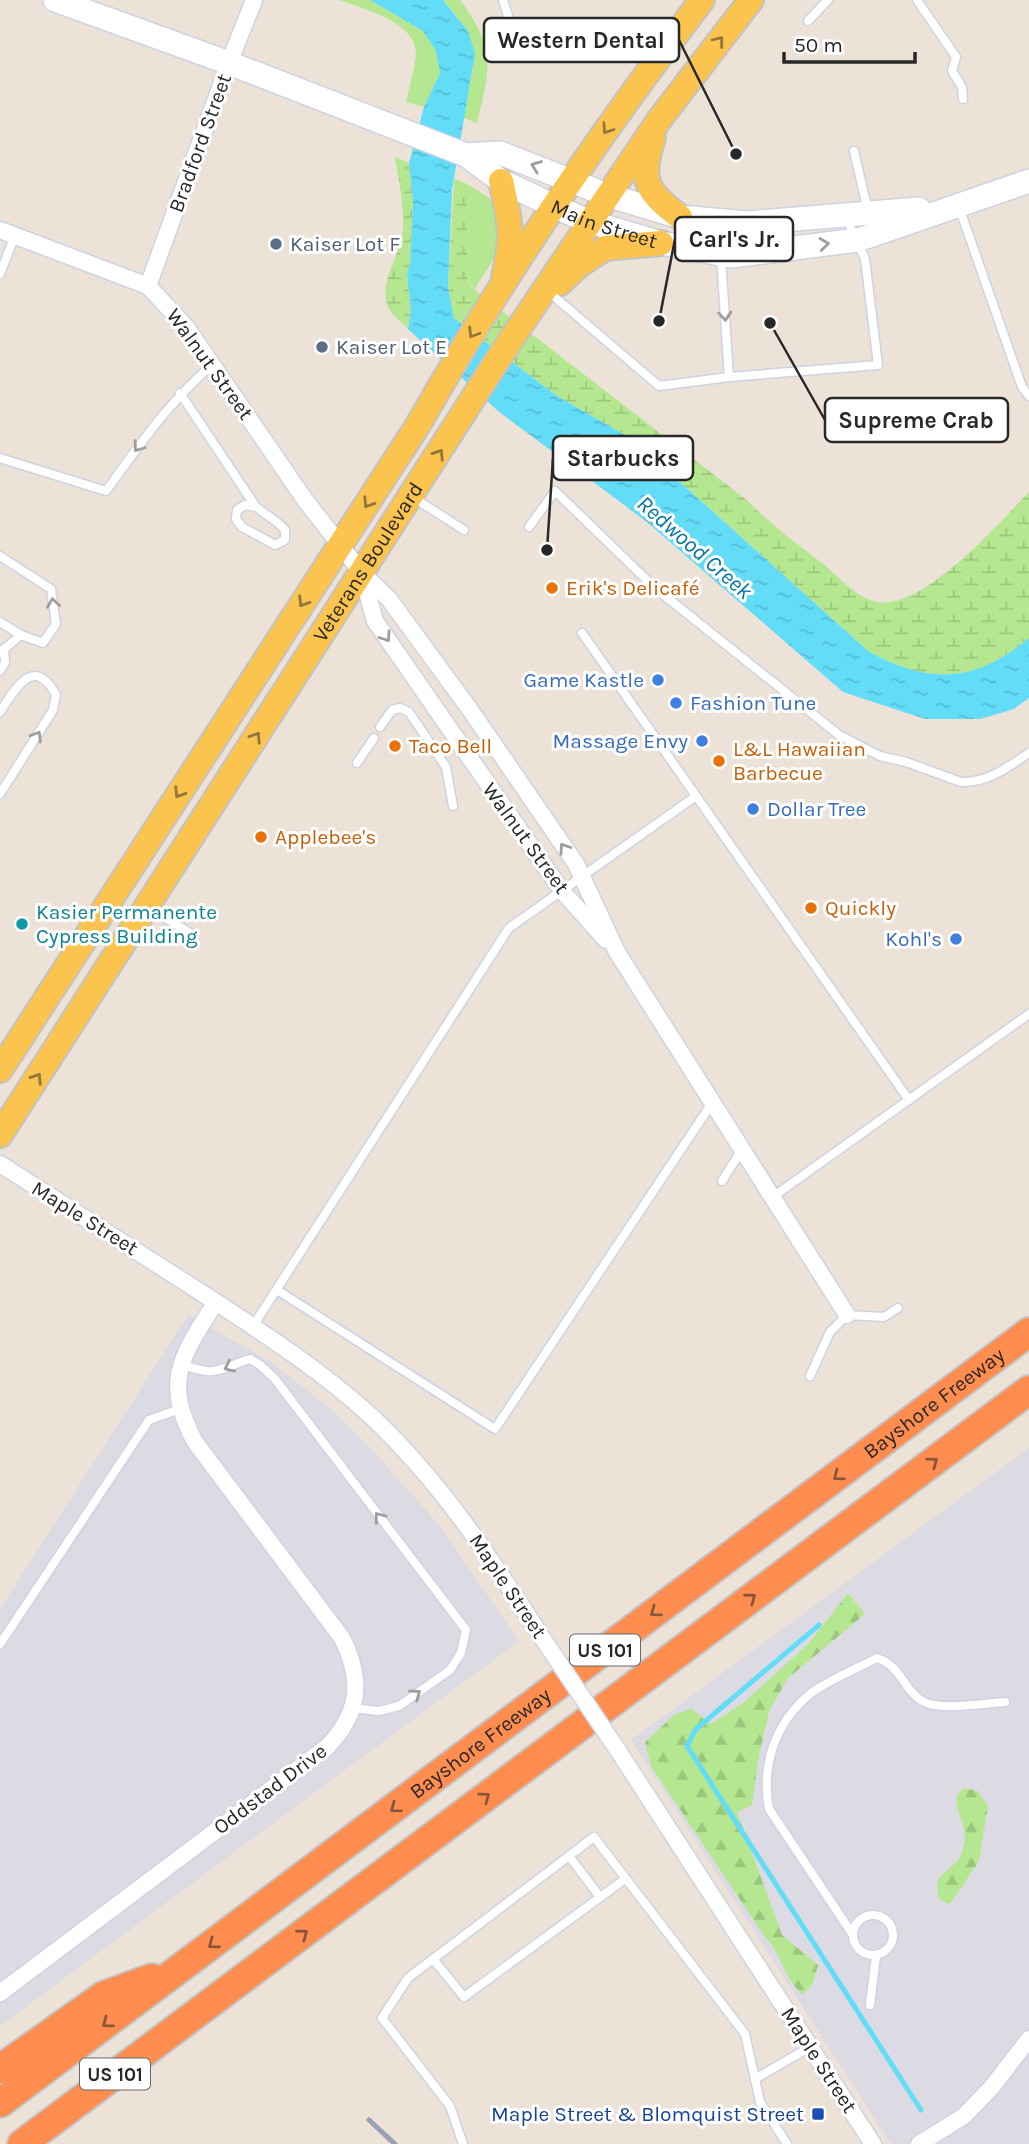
<svg xmlns="http://www.w3.org/2000/svg" width="1029" height="2144" viewBox="0 0 1029 2144" font-family="Karla,sans-serif">
<defs>
<pattern id="forest-firs" width="22" height="20" patternUnits="userSpaceOnUse" patternTransform="scale(1.75)"><rect width="22" height="20" fill="#b5e790"/><path d="M5 1l3.5 6h-7zM16 11l3.5 6h-7z" fill="#9cc67c"/></pattern>
<pattern id="wetland-marsh" width="20" height="14" patternUnits="userSpaceOnUse" patternTransform="scale(1.75)"><rect width="20" height="14" fill="#b5e790"/><path d="M1 5h8M5 5V1M11 12h8M15 12V8" fill="none" stroke="#9cc67c"/></pattern>
<pattern id="water-ripples" width="26" height="14" patternUnits="userSpaceOnUse" patternTransform="scale(1.75)"><rect width="26" height="14" fill="#62dcf7"/><path d="M2 4q2-2 4 0t4 0M15 11q2-2 4 0t4 0" fill="none" stroke="#55bdd4"/></pattern>
</defs>
<rect width="100%" height="100%" fill="#ece2d8"/>
<!-- industrial -->
<g fill="#dcdae3">
<polygon points="188,1315 269,1361 331,1409 369,1446 440,1526 519,1641 0,2026 0,1609"/>
<polygon points="1029,1448 1029,2144 891,2144 631,1740"/>
</g>
<!-- grass -->
<g fill="#b5e790">
<path d="M340,0H370L423,31L436,51L440,73L424,107L406,102C409,87 415,69 416,54C417,22 363,9 340,0Z"/>
<path d="M443,0H460C496,48 491,68 477,123L464,118C473,63 486,46 443,0Z"/>
<polygon points="467,184 488,197 494,205 498,222 499,250 474,290 467,277"/>
</g>
<!-- forest -->
<g fill="url(#forest-firs)">
<path d="M848,1593L865,1614L787,1679L769,1712L759,1755L752,1805L737,1812L782,1935L818,1965L813,1983L803,1995C784,1979 782,1954 765,1937L651,1766L645,1742L675,1714L692,1709L711,1724L743,1703L809,1643Z"/>
<path d="M963,1788L978,1791L988,1806L979,1861L950,1904L941,1901C928,1873 953,1872 961,1855C972,1828 957,1821 956,1797Z"/>
</g>
<!-- wetland -->
<g fill="url(#wetland-marsh)">
<path d="M395,157L409,163L413,202L410,263L407,275L411,310L408,329C403,323 393,316 389,309C376,284 402,254 403,229C404,205 399,181 395,157Z"/>
<path d="M454,179L467,184V277L472,288L748,501C770,524 796,543 822,563C840,577 854,597 877,602C924,610 999,523 1029,492V638C975,683 929,685 868,651L632,439L557,396L454,318L448,287Z"/>
</g>
<!-- water -->
<path fill="url(#water-ripples)" d="M370,0H443L468,31L475,54L452,190L448,287L454,318L557,396L632,439L868,651C929,685 975,683 1029,638V698L1014,709L980,719H925L843,692L647,522L498,411L408,329L411,310L407,275L410,263L413,202L409,163L424,107L440,73L436,51L423,31Z"/>
<g fill="none" stroke-linecap="round" stroke-linejoin="round">
<!-- stream -->
<polyline stroke="#62dcf7" stroke-width="5" points="819,1625 696,1729 687,1746 921,2110"/>
<defs>
<g id="lane">
<polyline points="503,0 510,22 553,53"/>
<polyline points="917,0 956,57 952,71 962,87 963,99"/>
<polyline points="808,21 828,0"/>
<polyline points="854,151 868,211"/>
<polyline points="959,207 1022,387 1029,396"/>
<polyline points="721,258 729,377"/>
<polyline points="0,274 15,235"/>
<polyline points="550,293 659,386 729,377 878,365 865,259 846,217"/>
<polyline points="180,393 256,507 278,523 285,530 285,540 275,545 242,527 236,519 237,510 245,505 256,507"/>
<path d="M0,458L106,491C141,443 167,404 213,364"/>
<polyline points="414,498 464,530"/>
<path d="M529,527L555,491L655,588L839,735L880,756L906,762L961,782C987,783 1008,767 1029,753"/>
<polyline points="0,556 51,589 56,624 43,643 21,635 0,622"/>
<polyline points="582,633 909,1100"/>
<polyline points="4,649 21,635"/>
<polyline points="0,651 4,649 5,663 0,671"/>
<path d="M0,712C15,689 34,654 56,695L53,710L0,794"/>
<polyline points="380,727 392,710 400,708 409,712 446,767 453,806"/>
<polyline points="357,763 374,738"/>
<polyline points="150,908 188,932"/>
<polyline points="722,1181 741,1151"/>
<polyline points="774,1196 1029,1014"/>
<polyline points="277,1290 495,1429 712,1103"/>
<polyline points="253,1326 509,928 696,796"/>
<path d="M182,1364C216,1378 218,1369 250,1359L260,1365L275,1379L466,1630L461,1653L450,1670L399,1706L379,1711L352,1708"/>
<polyline points="810,1376 830,1332 847,1315 884,1317 898,1308"/>
<polyline points="0,1644 149,1420 180,1409"/>
<polyline points="569,1856 600,1897"/>
<polyline points="625,1879 464,1997 433,1959 594,1837 745,2034 755,2079 810,2047"/>
<circle cx="873" cy="1935" r="20"/>
<path d="M853,1935L769,1809C761,1765 775,1723 810,1694C826,1681 858,1668 877,1658C902,1666 904,1692 924,1702C942,1711 984,1703 1005,1702"/>
<polyline points="433,1959 408,1978 382,2018 450,2106 463,2144"/>
<polyline points="870,2005 876,1956"/>
<polyline points="755,2079 760,2102 787,2144"/>
</g>
<g id="street">
<polyline points="0,230 148,286 187,328 305,500 362,573 389,599 471,711 576,864 617,952 847,1315"/>
<polyline points="148,286 229,63 254,0"/>
<polyline points="362,574 375,621 562,891 606,940"/>
<path d="M0,1164C68,1208 137,1251 205,1295C263,1333 321,1370 372,1417C441,1482 492,1560 543,1639"/>
<polyline points="619,1752 873,2144"/>
<path d="M0,1993L327,1747C360,1713 363,1680 342,1638L195,1442C162,1381 182,1355 216,1302"/>
<polyline points="919,2144 964,2116 991,2088 1029,2039"/>
</g>
<g id="secondary">
<path id="s1" d="M55,0L229,63L466,155L501,181L554,206L590,222L661,243L731,256L858,240L1029,181"/>
<polyline points="466,155 500,153 607,195 680,217 747,223 919,209"/>
</g>
<g id="primary">
<path d="M653,138C639,181 646,191 680,217"/>
<path d="M501,181C510,221 514,235 504,276"/>
<polyline points="560,283 579,265 605,248 661,243"/>
<path d="M0,1070L418,425C502,277 599,135 702,0"/>
<path id="s2" d="M0,1135L504,350L659,120L751,0"/>
</g>
<g id="highway">
<polyline points="0,2069 103,1996 152,1978"/>
<path id="s3" d="M0,2103L1029,1332"/>
<polyline points="22,2144 1029,1390"/>
</g>
</defs>
<!-- lane casing -->
<use href="#lane" stroke="#cdd3e3" stroke-width="11"/>
<!-- street casing -->
<use href="#street" stroke="#cdd3e3" stroke-width="19"/>
<!-- secondary casing -->
<use href="#secondary" stroke="#cdd3e3" stroke-width="26"/>
<!-- primary casing -->
<use href="#primary" stroke="#c3c3c3" stroke-width="28"/>
<!-- highway casing -->
<use href="#highway" stroke="#c3c3c3" stroke-width="32"/>
<!-- lane -->
<use href="#lane" stroke="#fff" stroke-width="8"/>
<!-- street -->
<use href="#street" stroke="#fff" stroke-width="16"/>
<!-- secondary -->
<use href="#secondary" stroke="#fff" stroke-width="23"/>
<!-- primary -->
<use href="#primary" stroke="#fbc44e" stroke-width="24"/>
<!-- highway -->
<use href="#highway" stroke="#ff8d50" stroke-width="28"/>
<!-- rail -->
<polyline stroke="#9ba1b4" stroke-width="5" points="369,2120 395,2144"/>
<defs>
<polyline id="street-bridge" points="543,1639 619,1752"/>
</defs>
<!-- street-bridge casing -->
<use href="#street-bridge" stroke="#cdd3e3" stroke-width="19" stroke-linecap="butt"/>
<!-- street-bridge -->
<use href="#street-bridge" stroke="#fff" stroke-width="16"/>
</g>
<!-- one-way arrows -->
<defs><path id="oneway-chevron" d="M-2-3.5L2.5 0L-2 3.5" fill="none" stroke-width="1.6" stroke-linecap="round" stroke-linejoin="round" transform="scale(1.75)"/></defs>
<g stroke="#92763b">
<use href="#oneway-chevron" transform="translate(719 41) rotate(-52)"/>
<use href="#oneway-chevron" transform="translate(607 129) rotate(124)"/>
<use href="#oneway-chevron" transform="translate(473 333) rotate(122)"/>
<use href="#oneway-chevron" transform="translate(439 454) rotate(-57)"/>
<use href="#oneway-chevron" transform="translate(368 503) rotate(123)"/>
<use href="#oneway-chevron" transform="translate(303 602) rotate(123)"/>
<use href="#oneway-chevron" transform="translate(256 737) rotate(-57)"/>
<use href="#oneway-chevron" transform="translate(179 793) rotate(123)"/>
<use href="#oneway-chevron" transform="translate(37 1078) rotate(-57)"/>
</g>
<g stroke="#9e9e9e">
<use href="#oneway-chevron" transform="translate(536 166) rotate(-159)"/>
<use href="#oneway-chevron" transform="translate(824 244) rotate(-7)"/>
<use href="#oneway-chevron" transform="translate(725 316) rotate(86)"/>
<use href="#oneway-chevron" transform="translate(138 447) rotate(126)"/>
<use href="#oneway-chevron" transform="translate(53 603) rotate(-98)"/>
<use href="#oneway-chevron" transform="translate(386 637) rotate(56)"/>
<use href="#oneway-chevron" transform="translate(37 736) rotate(-58)"/>
<use href="#oneway-chevron" transform="translate(564 848) rotate(-124)"/>
<use href="#oneway-chevron" transform="translate(229 1367) rotate(155)"/>
<use href="#oneway-chevron" transform="translate(379 1517) rotate(-127)"/>
<use href="#oneway-chevron" transform="translate(416 1694) rotate(-36)"/>
</g>
<g stroke="#89553a">
<use href="#oneway-chevron" transform="translate(933 1462) rotate(-37)"/>
<use href="#oneway-chevron" transform="translate(838 1476) rotate(143)"/>
<use href="#oneway-chevron" transform="translate(751 1598) rotate(-37)"/>
<use href="#oneway-chevron" transform="translate(655 1612) rotate(143)"/>
<use href="#oneway-chevron" transform="translate(485 1797) rotate(-37)"/>
<use href="#oneway-chevron" transform="translate(395 1808) rotate(143)"/>
<use href="#oneway-chevron" transform="translate(303 1934) rotate(-37)"/>
<use href="#oneway-chevron" transform="translate(213 1944) rotate(143)"/>
<use href="#oneway-chevron" transform="translate(107 2023) rotate(143)"/>
</g>
<!-- markers -->
<g fill="#5c6f8a" stroke="#fff" stroke-width="2.5">
<circle cx="276" cy="244" r="7"/>
<circle cx="322" cy="347" r="7"/>
</g>
<g fill="#e8710a" stroke="#fff" stroke-width="2.5">
<circle cx="552" cy="588" r="7"/>
<circle cx="395" cy="746" r="7"/>
<circle cx="719" cy="761" r="7"/>
<circle cx="261" cy="837" r="7"/>
<circle cx="811" cy="908" r="7"/>
</g>
<g fill="#3f7fe0" stroke="#fff" stroke-width="2.5">
<circle cx="658" cy="680" r="7"/>
<circle cx="676" cy="703" r="7"/>
<circle cx="702" cy="741" r="7"/>
<circle cx="753" cy="809" r="7"/>
<circle cx="956" cy="939" r="7"/>
</g>
<circle fill="#0f9aa8" stroke="#fff" stroke-width="2.5" cx="22" cy="924" r="7"/>
<rect fill="#1a4fb4" stroke="#fff" stroke-width="2.5" x="811" y="2107" width="14" height="14" rx="3.5"/>
<g text-anchor="middle" stroke-width="6" stroke-linejoin="round" paint-order="stroke">
<!-- shield labels -->
<g fill="#fff" stroke="#686868" stroke-width="2">
<rect x="570" y="1634.5" width="70" height="31" rx="5"/>
<rect x="80" y="2058.5" width="70" height="31" rx="5"/>
</g>
<g font-size="19" font-weight="bold" fill="#282828">
<text x="605" y="1657">US 101</text>
<text x="115" y="2081">US 101</text>
</g>
<!-- street labels -->
<g font-size="21" fill="#282828" stroke="#fff">
<text transform="translate(200 143) rotate(-70)" y="7">Bradford Street</text>
<text dy="7" stroke="none"><textPath href="#s1" startOffset="595">Main Street</textPath></text>
<text transform="translate(210 364) rotate(54)" y="7">Walnut Street</text>
<text dy="7" stroke="none"><textPath href="#s2" startOffset="681">Veterans Boulevard</textPath></text>
<text transform="translate(526 838) rotate(54)" y="7">Walnut Street</text>
<text transform="translate(85 1218) rotate(32)" y="7">Maple Street</text>
<text dy="7" stroke="none"><textPath href="#s3" startOffset="1167">Bayshore Freeway</textPath></text>
<text transform="translate(508 1586) rotate(56)" y="7">Maple Street</text>
<text dy="7" stroke="none"><textPath href="#s3" startOffset="600">Bayshore Freeway</textPath></text>
<text transform="translate(270 1789) rotate(-37)" y="7">Oddstad Drive</text>
<text transform="translate(819 2060) rotate(57)" y="7">Maple Street</text>
</g>
<!-- service labels -->
<g font-size="21" fill="#4e5e75" stroke="#fff" text-anchor="start">
<text x="290" y="251">Kaiser Lot F</text>
<text x="336" y="354">Kaiser Lot E</text>
</g>
<!-- food labels -->
<g font-size="21" fill="#c56008" stroke="#fff" text-anchor="start">
<text x="566" y="595">Erik's Delicafé</text>
<text x="409" y="753">Taco Bell</text>
<text x="733" y="756">L&amp;L Hawaiian<tspan x="733" dy="24">Barbecue</tspan></text>
<text x="275" y="844">Applebee's</text>
<text x="825" y="915">Quickly</text>
</g>
<!-- shop labels -->
<g font-size="21" fill="#366cbe" stroke="#fff" text-anchor="end">
<text x="644" y="687">Game Kastle</text>
<text x="690" y="710" text-anchor="start">Fashion Tune</text>
<text x="688" y="748">Massage Envy</text>
<text x="767" y="816" text-anchor="start">Dollar Tree</text>
<text x="942" y="946">Kohl's</text>
</g>
<!-- culture labels -->
<g font-size="21" fill="#0d838f" stroke="#fff" text-anchor="start">
<text x="36" y="919">Kasier Permanente<tspan x="36" dy="24">Cypress Building</tspan></text>
</g>
<!-- transit labels -->
<g font-size="21" fill="#164399" stroke="#fff" text-anchor="end">
<text x="804" y="2121">Maple Street &amp; Blomquist Street</text>
</g>
<!-- water labels -->
<g font-size="23" font-style="italic" fill="#0378a1" stroke="#fff">
<text transform="translate(695 547) rotate(41)" y="8">Redwood Creek</text>
</g>
</g>
<!-- callouts -->
<path fill="none" stroke="#282828" stroke-width="2.5" d="M736 154L679 40M659 321L675 239M770 323L825 420M547 550L553 458"/>
<g fill="#282828" stroke="#fff" stroke-width="2.5">
<circle cx="736" cy="154" r="7"/>
<circle cx="659" cy="321" r="7"/>
<circle cx="770" cy="323" r="7"/>
<circle cx="547" cy="550" r="7"/>
</g>
<g fill="#fff" stroke="#282828" stroke-width="2.5">
<rect x="484" y="18" width="195" height="44" rx="7"/>
<rect x="675" y="217" width="118" height="44" rx="7"/>
<rect x="825" y="398" width="183" height="44" rx="7"/>
<rect x="553" y="436" width="140" height="44" rx="7"/>
</g>
<g font-size="23" text-anchor="middle" font-weight="bold" fill="#282828">
<text x="581" y="48">Western Dental</text>
<text x="734" y="247">Carl's Jr.</text>
<text x="916" y="428">Supreme Crab</text>
<text x="623" y="466">Starbucks</text>
</g>
<!-- scale -->
<path d="M784 52v10h131v-10" fill="none" stroke="#282828" stroke-width="3.5"/>
<text x="794" y="52" font-size="21" fill="#282828" stroke="#ffffff" stroke-width="5" paint-order="stroke">50 m</text>
</svg>
